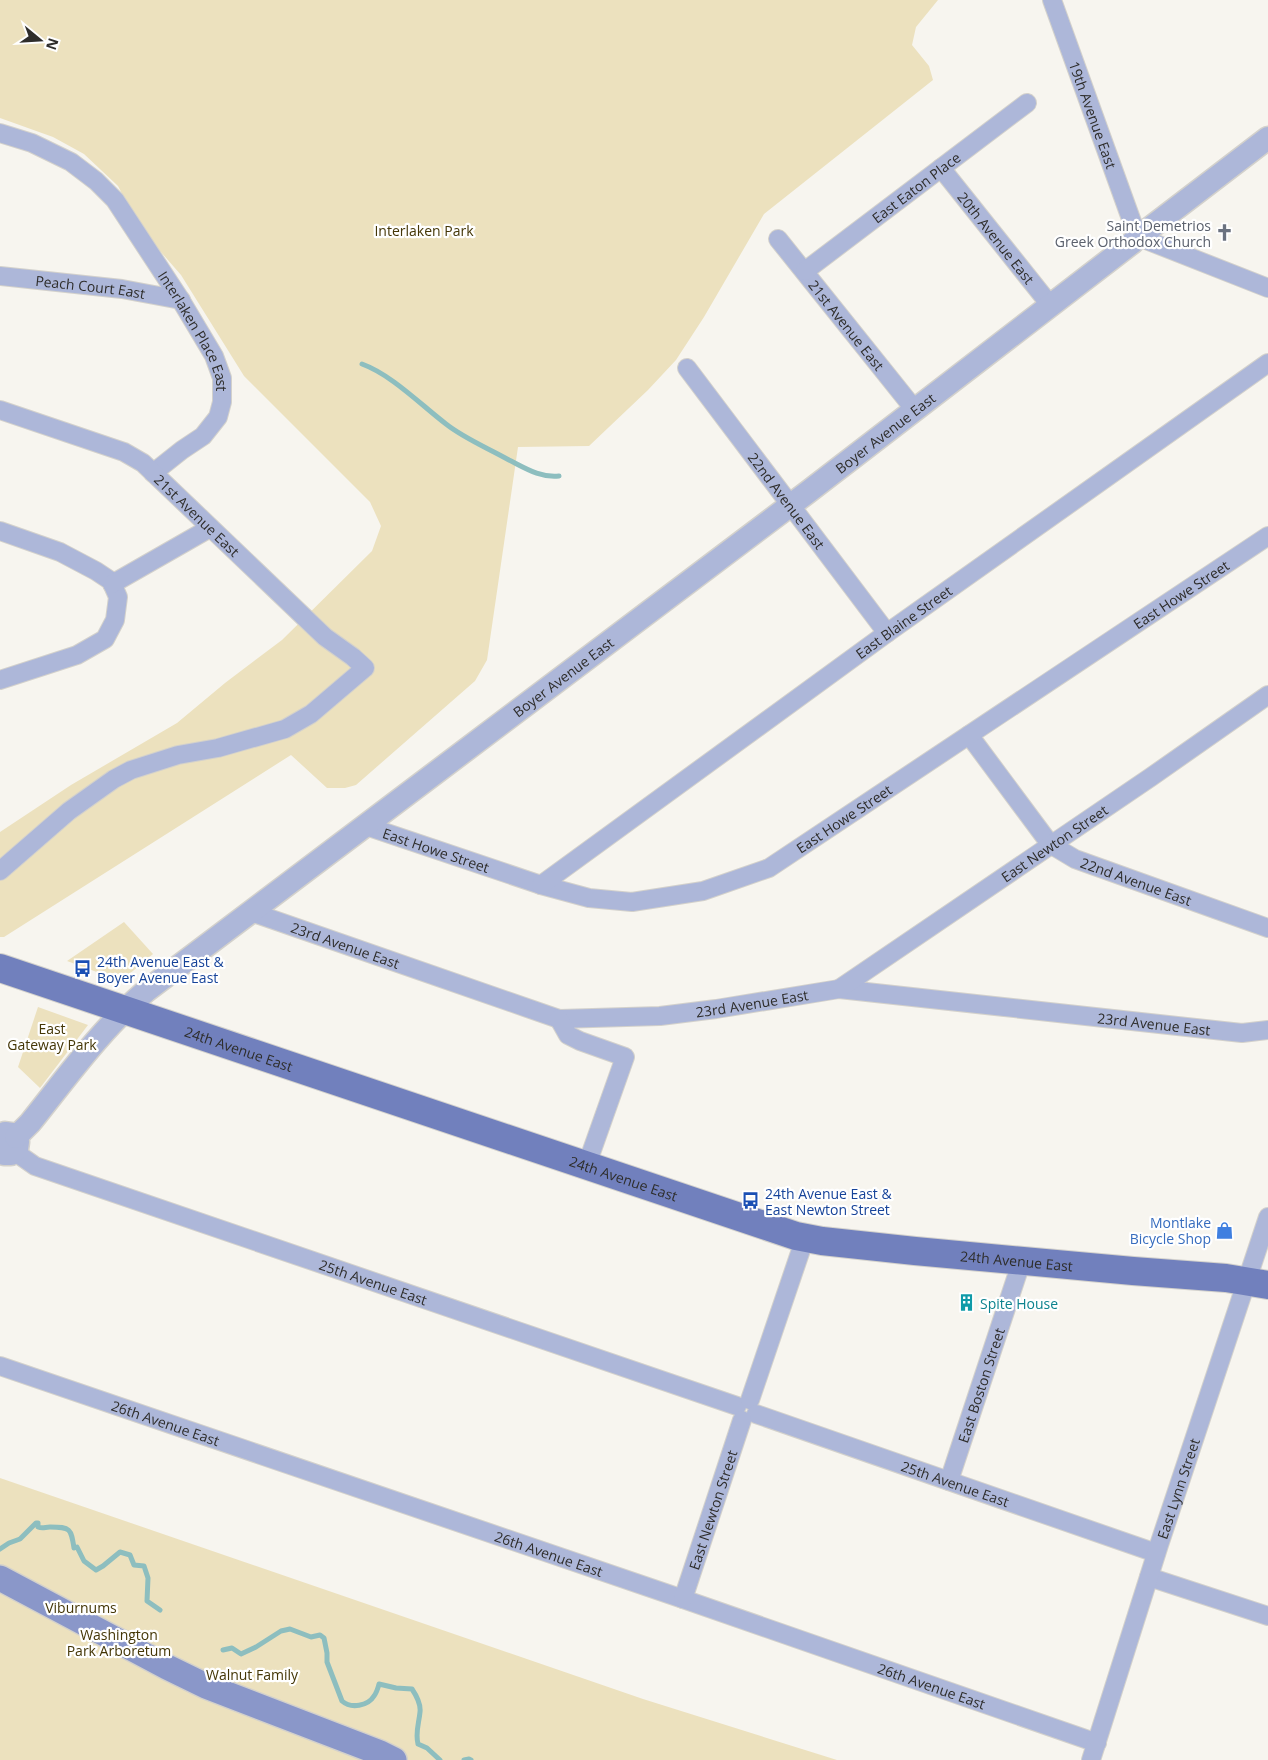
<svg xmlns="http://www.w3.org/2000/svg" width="1268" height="1760" font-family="'Open Sans',sans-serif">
  <rect width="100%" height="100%" fill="#f7f5ef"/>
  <path fill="#ece1be" d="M 0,0 L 938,0 L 916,27 L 912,45 L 929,66 L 933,80 L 764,214 L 704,317 L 676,360 L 648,390 L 589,446 L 518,447 L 487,660 L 475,681 L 356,785 L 345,788 L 327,788 L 291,755 L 4,937 L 0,937 L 0,832 L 71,785 L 177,723 L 225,683 L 282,640 L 372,551 L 381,526 L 370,502 L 244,376 L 181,275 L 140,228 L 118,186 L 84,154 L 53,137 L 0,118 Z
    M 124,922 L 153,954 L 121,981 L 67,961 Z
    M 38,1007 L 88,1025 L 40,1088 L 18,1067 Z
    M 0,1478 L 643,1699 L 837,1760 L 0,1760 Z"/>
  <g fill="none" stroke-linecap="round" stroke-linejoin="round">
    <path stroke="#8dbebf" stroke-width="5" d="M 362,364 C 392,375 421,405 446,424 C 465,439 488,448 509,460 C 525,468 540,478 559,476
      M 0,1549 L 9,1543 L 20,1539 L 36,1523 L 38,1523 L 38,1527 C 43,1529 45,1527 50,1527 C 71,1527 71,1529 74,1548 L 77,1547 L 84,1561 L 96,1570 L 103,1566 L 120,1552 L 130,1555 L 134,1565 L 144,1566 L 148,1578 L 147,1601 L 160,1610
      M 223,1650 L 232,1648 L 241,1654 L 256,1647 L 281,1631 L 290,1629 L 311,1637 L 320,1635 L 324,1638 L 327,1653 L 327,1662 L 342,1701 C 351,1709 368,1706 374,1696 C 377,1692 378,1688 379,1684 L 396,1688 L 412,1689 C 416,1695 421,1704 420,1712 C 419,1723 415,1733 418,1744 L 427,1748 L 440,1760
      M 464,1760 L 469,1759 L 471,1760"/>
    <defs>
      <g id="minor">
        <path id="s1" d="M 1052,0 L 1135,230"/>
        <path id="s2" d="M 0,133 L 32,143 L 71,162 L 96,181 L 115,200 L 180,299 L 214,356 L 222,378 L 222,402 L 218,417 L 203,436 L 182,450 L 153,473"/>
        <path id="s3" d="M 941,168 L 1051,306"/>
        <path id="s4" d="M 778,239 L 915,410"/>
        <path d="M 1146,240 L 1268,288"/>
        <path id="s5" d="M 805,271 L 1027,103"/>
        <path id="s6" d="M 0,276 L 122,289 L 181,300"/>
        <path id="s7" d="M 687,368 L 887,633"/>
        <path id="s8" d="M 0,410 L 124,452 L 143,463 L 325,637 L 353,657 L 365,668 L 311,714 L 285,729 L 218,748 L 178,755 L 131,770 L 114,779 L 69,811 L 0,871"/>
        <path d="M 0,531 L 60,552 L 96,571 L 111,581 L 118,597 L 115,620 L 105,639 L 77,655 L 0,680"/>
        <path d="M 112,584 L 210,528"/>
        <path id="s9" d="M 969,735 L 1050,844 L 1075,859 L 1268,928"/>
        <path id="s10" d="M 366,826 L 541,885 L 589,898 L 632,902 L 703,891 L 769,868 L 1268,536"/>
        <path id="s11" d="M 541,885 L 887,633 L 1268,363"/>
        <path id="s12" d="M 251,912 L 559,1019 L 660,1016 L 716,1009 L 839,989 L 1242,1033 L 1268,1030"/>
        <path id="s13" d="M 839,989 L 1151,777 L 1268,695"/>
        <path d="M 559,1019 L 568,1035 L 580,1041 L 625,1057 L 586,1167"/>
        <path id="s14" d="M 15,1152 L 35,1166 L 737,1406"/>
        <path id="s15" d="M 0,1366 L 683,1599 L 1097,1743"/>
        <path d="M 750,1400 L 805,1238"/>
        <path id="s16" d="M 756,1414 L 1156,1553"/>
        <path id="s17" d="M 949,1481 L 1022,1260"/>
        <path d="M 1149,1577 L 1268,1616"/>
        <path id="s18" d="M 683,1599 L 742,1420"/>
        <path id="s19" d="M 1091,1760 L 1159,1545 L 1268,1217"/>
      </g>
      <g id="tertiary">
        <path d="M 1145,232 L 1268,138"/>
        <path d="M 0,1136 L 5,1133 L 12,1134 L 18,1142 L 17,1149 L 11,1154 L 4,1154 L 0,1152"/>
        <path id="s20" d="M 16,1137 L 30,1123 C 67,1077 101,1029 146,991 L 808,492 L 1133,242"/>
      </g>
      <path id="secondary" d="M 0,1578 L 167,1667 L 206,1686 L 380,1753 L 394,1760"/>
      <g id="primary">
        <path id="s21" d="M 0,968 L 796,1236 L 822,1241 L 915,1251 L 1133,1271 L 1226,1278 L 1268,1285"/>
      </g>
    </defs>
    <use href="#minor" stroke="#d3d1cc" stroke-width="20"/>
    <use href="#tertiary" stroke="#d3d1cc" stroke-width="25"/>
    <use href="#secondary" stroke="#d3d1cc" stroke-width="28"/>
    <use href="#primary" stroke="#d3d1cc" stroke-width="30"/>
    <use href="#minor" stroke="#adb7d9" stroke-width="18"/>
    <use href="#tertiary" stroke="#adb7d9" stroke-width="22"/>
    <use href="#secondary" stroke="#8a97c9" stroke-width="25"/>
    <use href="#primary" stroke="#7180bd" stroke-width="28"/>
  </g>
  <defs>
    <symbol id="church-bare" viewBox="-9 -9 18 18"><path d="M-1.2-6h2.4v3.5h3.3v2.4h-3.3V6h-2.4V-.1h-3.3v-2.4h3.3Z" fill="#6b7280" stroke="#fff" stroke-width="2.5" paint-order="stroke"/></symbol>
    <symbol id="bus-bare" viewBox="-9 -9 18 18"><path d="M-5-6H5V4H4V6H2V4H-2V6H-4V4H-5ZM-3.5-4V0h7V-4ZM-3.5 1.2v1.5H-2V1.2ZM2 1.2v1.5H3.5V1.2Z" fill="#1a4fb4" stroke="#fff" stroke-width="2.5" paint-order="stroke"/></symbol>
    <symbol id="shop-bare" viewBox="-9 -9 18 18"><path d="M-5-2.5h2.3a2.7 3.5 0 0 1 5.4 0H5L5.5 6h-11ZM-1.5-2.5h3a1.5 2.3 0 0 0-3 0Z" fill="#3f7fe0" stroke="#fff" stroke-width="2.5" paint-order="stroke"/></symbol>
    <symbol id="building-bare" viewBox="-9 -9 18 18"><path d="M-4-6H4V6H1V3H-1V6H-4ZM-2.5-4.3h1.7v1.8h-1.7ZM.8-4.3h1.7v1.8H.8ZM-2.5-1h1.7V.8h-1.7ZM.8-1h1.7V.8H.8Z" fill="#0f9aa8" stroke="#fff" stroke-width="2.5" paint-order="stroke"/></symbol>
  </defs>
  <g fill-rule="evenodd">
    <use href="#church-bare" x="1212" y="220" width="25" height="25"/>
    <use href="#bus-bare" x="70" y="956" width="25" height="25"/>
    <use href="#bus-bare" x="738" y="1188" width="25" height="25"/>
    <use href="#shop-bare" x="1212" y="1218" width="25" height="25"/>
    <use href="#building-bare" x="954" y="1290" width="25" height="25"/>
  </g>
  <g text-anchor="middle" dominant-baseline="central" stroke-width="4.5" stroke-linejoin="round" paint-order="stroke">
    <g font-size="14" fill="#2e2d2b" stroke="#fff">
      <text stroke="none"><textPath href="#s1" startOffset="122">19th Avenue East</textPath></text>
      <text stroke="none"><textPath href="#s5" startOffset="139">East Eaton Place</textPath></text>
      <text stroke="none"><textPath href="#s3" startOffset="89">20th Avenue East</textPath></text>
      <text stroke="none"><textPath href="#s6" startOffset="91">Peach Court East</textPath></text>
      <text stroke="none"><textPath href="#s4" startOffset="110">21st Avenue East</textPath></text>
      <text stroke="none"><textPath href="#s2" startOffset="289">Interlaken Place East</textPath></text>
      <text stroke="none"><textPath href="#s20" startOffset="1122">Boyer Avenue East</textPath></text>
      <text stroke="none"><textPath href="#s7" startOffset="166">22nd Avenue East</textPath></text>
      <text stroke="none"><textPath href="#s8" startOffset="228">21st Avenue East</textPath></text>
      <text stroke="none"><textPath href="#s10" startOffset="914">East Howe Street</textPath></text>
      <text stroke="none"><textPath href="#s11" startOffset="448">East Blaine Street</textPath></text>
      <text stroke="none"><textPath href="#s20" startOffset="718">Boyer Avenue East</textPath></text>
      <text stroke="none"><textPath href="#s10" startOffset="509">East Howe Street</textPath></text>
      <text stroke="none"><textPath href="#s13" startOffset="260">East Newton Street</textPath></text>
      <text stroke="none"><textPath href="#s10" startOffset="74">East Howe Street</textPath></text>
      <text stroke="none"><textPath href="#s9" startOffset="230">22nd Avenue East</textPath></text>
      <text stroke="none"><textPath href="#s12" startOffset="100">23rd Avenue East</textPath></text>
      <text stroke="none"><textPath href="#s12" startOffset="520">23rd Avenue East</textPath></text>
      <text stroke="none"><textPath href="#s12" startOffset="925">23rd Avenue East</textPath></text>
      <text stroke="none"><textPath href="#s21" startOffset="252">24th Avenue East</textPath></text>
      <text stroke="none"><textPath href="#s21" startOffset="658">24th Avenue East</textPath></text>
      <text stroke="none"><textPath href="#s21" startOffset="1062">24th Avenue East</textPath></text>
      <text stroke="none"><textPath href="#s14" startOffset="382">25th Avenue East</textPath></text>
      <text stroke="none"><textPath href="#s17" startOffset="101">East Boston Street</textPath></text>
      <text stroke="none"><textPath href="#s15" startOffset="175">26th Avenue East</textPath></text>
      <text stroke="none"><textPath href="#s16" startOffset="211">25th Avenue East</textPath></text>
      <text stroke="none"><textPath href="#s19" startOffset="285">East Lynn Street</textPath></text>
      <text stroke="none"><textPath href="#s18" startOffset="94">East Newton Street</textPath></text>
      <text stroke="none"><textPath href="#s15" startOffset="580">26th Avenue East</textPath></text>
      <text stroke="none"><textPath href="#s15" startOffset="985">26th Avenue East</textPath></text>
    </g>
    <g font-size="14" fill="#5b616d" stroke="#fff" text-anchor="end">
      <text x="1211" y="225">Saint Demetrios<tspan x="1211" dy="16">Greek Orthodox Church</tspan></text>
    </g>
    <g font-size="14" fill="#443606" stroke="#fff">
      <text x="424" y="230">Interlaken Park</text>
      <text x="52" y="1028">East<tspan x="52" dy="16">Gateway Park</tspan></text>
      <text x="81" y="1607">Viburnums</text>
      <text x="119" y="1634">Washington<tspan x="119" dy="16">Park Arboretum</tspan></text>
      <text x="252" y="1674">Walnut Family</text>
    </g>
    <g font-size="14" fill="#164399" stroke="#fff" text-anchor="start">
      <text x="97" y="961">24th Avenue East &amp;<tspan x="97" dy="16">Boyer Avenue East</tspan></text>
      <text x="765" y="1193">24th Avenue East &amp;<tspan x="765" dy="16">East Newton Street</tspan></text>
    </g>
    <g font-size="14" fill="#366cbe" stroke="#fff" text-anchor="end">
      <text x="1211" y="1222">Montlake<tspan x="1211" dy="16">Bicycle Shop</tspan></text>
    </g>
    <g font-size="14" fill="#0d838f" stroke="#fff" text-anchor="start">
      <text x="980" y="1303">Spite House</text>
    </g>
  </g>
  <g transform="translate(40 40) rotate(108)" stroke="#ffffff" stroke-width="4" paint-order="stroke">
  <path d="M0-4L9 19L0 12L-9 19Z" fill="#2e2d2b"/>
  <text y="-8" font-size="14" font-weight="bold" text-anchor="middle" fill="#2e2d2b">N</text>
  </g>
</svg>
